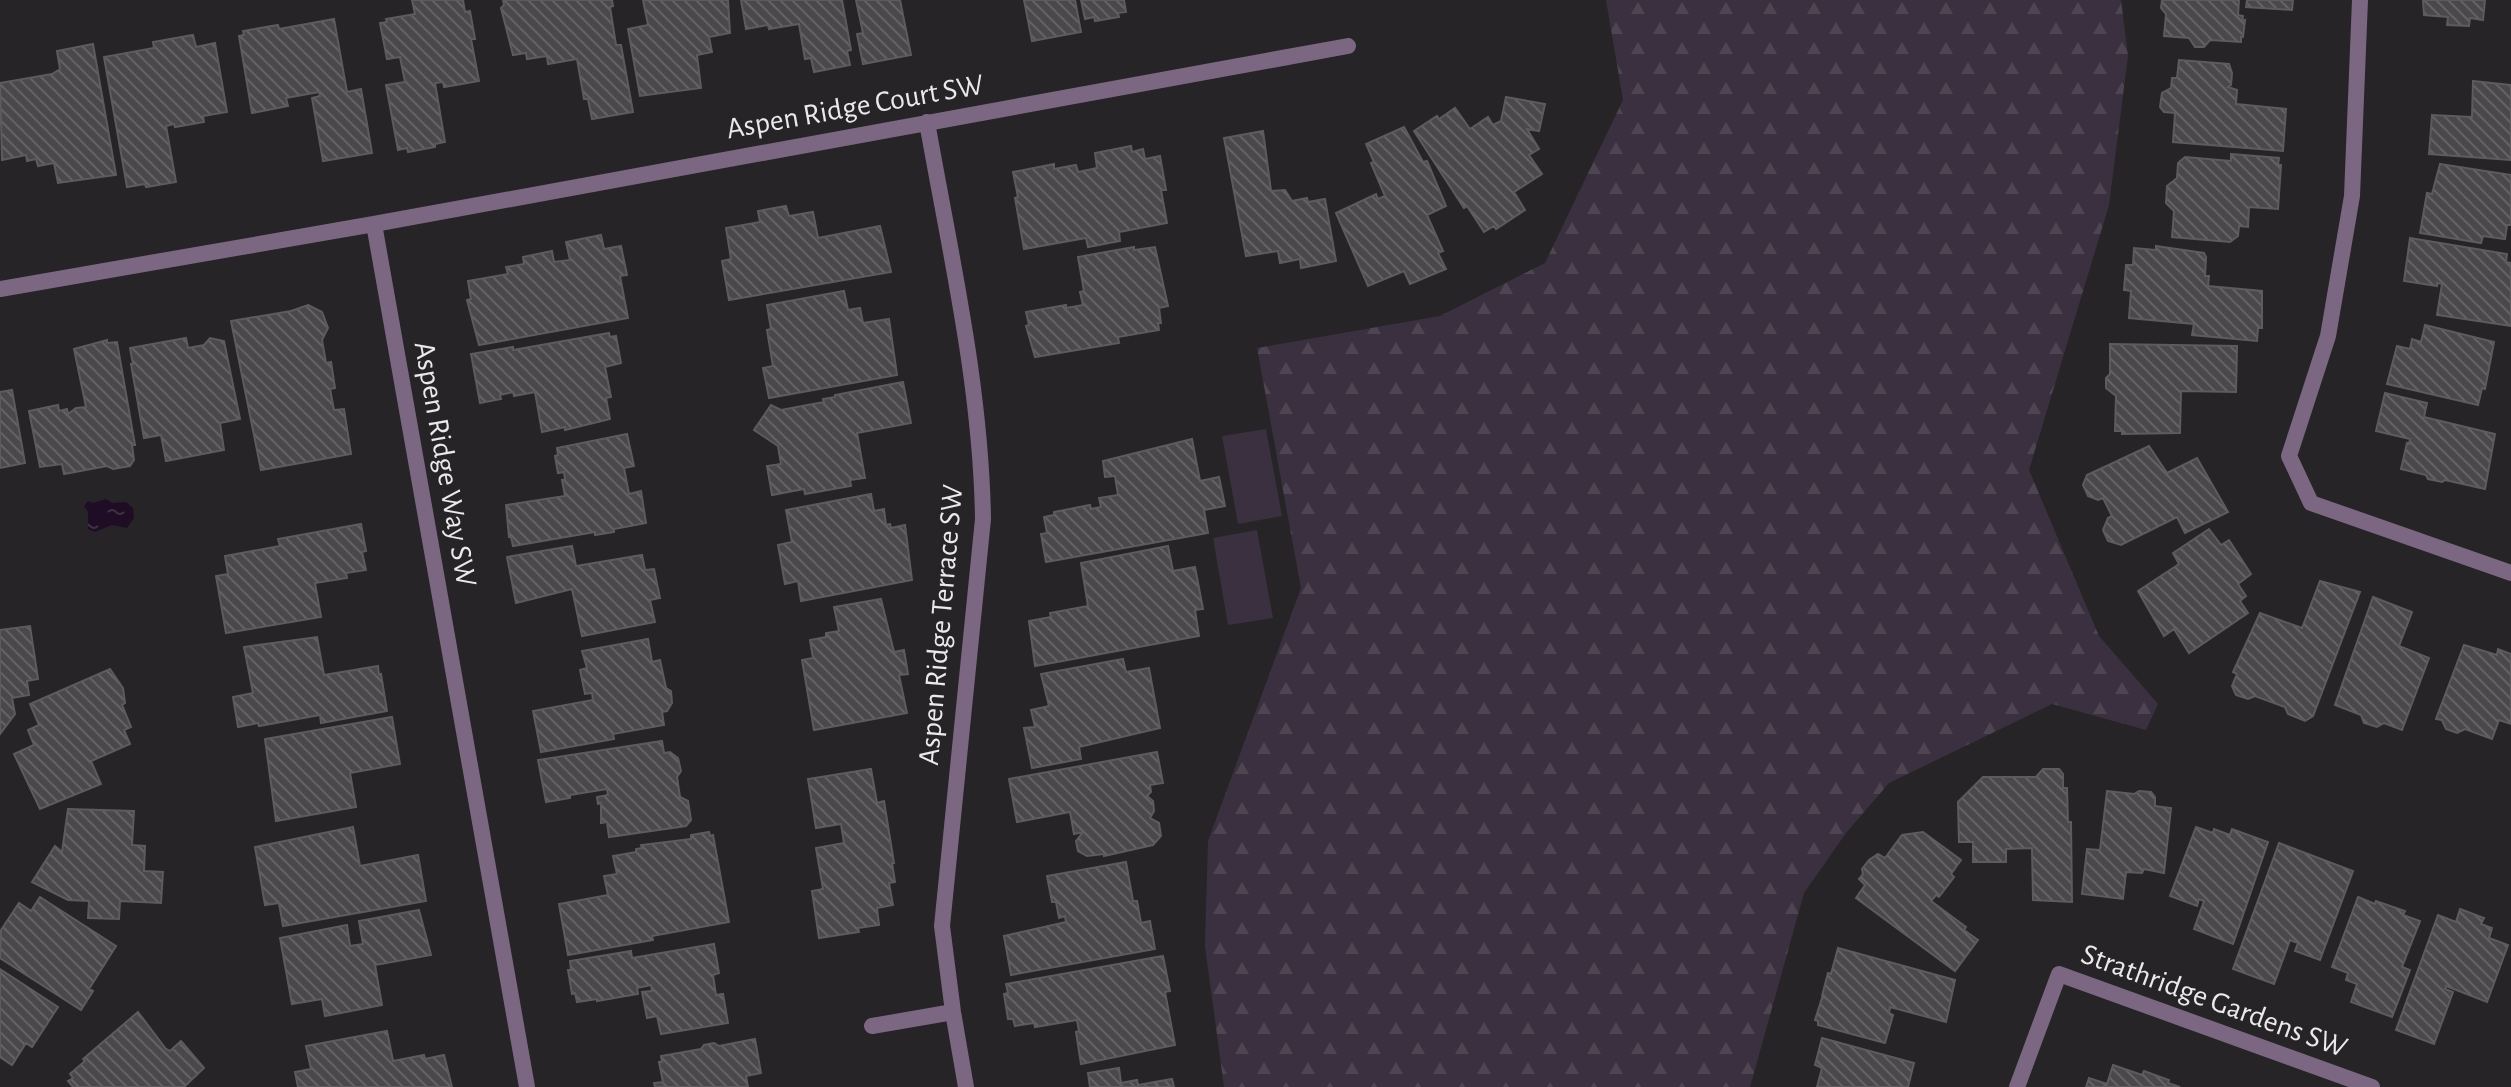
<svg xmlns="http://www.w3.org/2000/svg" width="2511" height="1087" font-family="'Alegreya Sans',sans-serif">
  <defs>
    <pattern id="forest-firs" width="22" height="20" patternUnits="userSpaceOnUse" patternTransform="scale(2)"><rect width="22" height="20" fill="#3b303f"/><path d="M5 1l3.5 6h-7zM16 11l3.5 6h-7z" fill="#4e4452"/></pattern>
    <pattern id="water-ripples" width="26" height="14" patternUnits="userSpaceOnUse" patternTransform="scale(2)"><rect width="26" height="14" fill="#1e0d24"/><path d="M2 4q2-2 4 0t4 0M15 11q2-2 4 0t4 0" fill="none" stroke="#3f3044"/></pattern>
    <pattern id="building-back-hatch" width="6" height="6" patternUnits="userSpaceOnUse" patternTransform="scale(2)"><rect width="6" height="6" fill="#4a484b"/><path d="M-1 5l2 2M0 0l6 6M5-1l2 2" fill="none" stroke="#646265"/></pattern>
  </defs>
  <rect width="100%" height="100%" fill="#262427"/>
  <path fill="url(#forest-firs)" d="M 1606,0 L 2121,0 L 2128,56 L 2109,205 L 2029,470 L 2099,636 L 2158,704 L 2146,730 L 2052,704 L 1889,783 L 1846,833 L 1804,893 L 1750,1087 L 1224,1087 L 1205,946 L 1208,841 L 1301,588 L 1257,348 L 1440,316 L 1545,263 L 1623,100 Z"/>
  <path fill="#3b303f" d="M 1266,429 L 1282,516 L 1238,524 L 1222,436 Z
    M 1257,530 L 1273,618 L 1228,625 L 1213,538 Z"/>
  <path fill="url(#water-ripples)" d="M 106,499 L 112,503 L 126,502 L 133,508 L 134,518 L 127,528 L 112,525 L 95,532 L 88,529 L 88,512 L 84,506 L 88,501 L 93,503 Z"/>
  <path fill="url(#building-back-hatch)" stroke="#5e5b5f" stroke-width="2" d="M 412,0 L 463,0 L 465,12 L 470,11 L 475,39 L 471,39 L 479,81 L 444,87 L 443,82 L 435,83 L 445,142 L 435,144 L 435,147 L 408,152 L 407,148 L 398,150 L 386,85 L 405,82 L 400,57 L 387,59 L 380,23 L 387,22 L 386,19 L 415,14 Z
    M 503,0 L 612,0 L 613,6 L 610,7 L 616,45 L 621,45 L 633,112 L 592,119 L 588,99 L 584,99 L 577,59 L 548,64 L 547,56 L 527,59 L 526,53 L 513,55 L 501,8 L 504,5 Z
    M 643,0 L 728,0 L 730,33 L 709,37 L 712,52 L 697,55 L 701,88 L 640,96 L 628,29 L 648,25 Z
    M 741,0 L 842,0 L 851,50 L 847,51 L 850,65 L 814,72 L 811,58 L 805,59 L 799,24 L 769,29 L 768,25 L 746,29 Z
    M 856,0 L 900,0 L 911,55 L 863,64 L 857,34 L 863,33 Z
    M 1024,0 L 1075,0 L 1081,32 L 1032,41 Z
    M 1081,0 L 1124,0 L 1126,12 L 1118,13 L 1119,17 L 1095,21 L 1094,17 L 1085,19 Z
    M 2162,0 L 2239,0 L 2238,15 L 2243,16 L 2242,21 L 2245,20 L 2243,37 L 2241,37 L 2241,42 L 2210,40 L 2204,47 L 2195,47 L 2189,38 L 2164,36 L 2166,14 L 2161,8 Z
    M 2247,0 L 2293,0 L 2292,10 L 2246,7 Z
    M 2423,0 L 2485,0 L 2483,20 L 2470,18 L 2469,26 L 2447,25 L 2448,17 L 2424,15 Z
    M 334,19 L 347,92 L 361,89 L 372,153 L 323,161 L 312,98 L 320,96 L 319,92 L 286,98 L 288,106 L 252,113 L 239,36 L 244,35 L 243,31 L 278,25 L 279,29 Z
    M 193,35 L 196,47 L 215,43 L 227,112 L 203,116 L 204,122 L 175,127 L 174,124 L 166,126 L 176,182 L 146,187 L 145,184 L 127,187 L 104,57 L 154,48 L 153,42 Z
    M 93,44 L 116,175 L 58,183 L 54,163 L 38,166 L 36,159 L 27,161 L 26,155 L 2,160 L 0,83 L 52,74 L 60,69 L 57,51 Z
    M 2179,60 L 2229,64 L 2232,73 L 2231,85 L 2228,87 L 2237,90 L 2236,104 L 2286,109 L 2283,151 L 2173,142 L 2175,113 L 2164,112 L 2160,107 L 2162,93 L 2171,88 L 2172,78 L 2177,78 Z
    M 2473,81 L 2511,85 L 2511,160 L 2429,154 L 2432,115 L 2472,117 Z
    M 1506,97 L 1545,104 L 1539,131 L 1527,129 L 1539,149 L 1529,155 L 1542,174 L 1514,192 L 1525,210 L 1496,229 L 1494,226 L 1484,232 L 1467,206 L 1464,208 L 1414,131 L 1437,116 L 1439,119 L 1455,108 L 1470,129 L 1488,117 L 1493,125 L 1501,121 Z
    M 1404,127 L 1423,162 L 1427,161 L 1446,206 L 1427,215 L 1443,251 L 1438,253 L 1446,269 L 1410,284 L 1404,271 L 1368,286 L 1336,213 L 1376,194 L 1378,199 L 1385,196 L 1371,163 L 1374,162 L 1366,144 Z
    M 1263,131 L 1271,191 L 1285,190 L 1292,201 L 1307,198 L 1308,202 L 1325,199 L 1336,261 L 1301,268 L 1300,259 L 1280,263 L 1278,251 L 1246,256 L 1224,138 Z
    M 1131,146 L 1132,152 L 1143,149 L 1145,159 L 1160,156 L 1166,190 L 1161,190 L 1167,223 L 1119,232 L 1120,241 L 1088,247 L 1086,238 L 1024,249 L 1015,198 L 1018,197 L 1013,172 L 1054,164 L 1054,169 L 1076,165 L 1078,172 L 1097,168 L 1095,153 Z
    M 2231,154 L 2279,158 L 2278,165 L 2281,165 L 2278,209 L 2249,207 L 2248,227 L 2239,226 L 2238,236 L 2230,242 L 2172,237 L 2174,211 L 2166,203 L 2167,186 L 2177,178 L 2178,163 L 2185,157 L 2231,161 Z
    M 2440,164 L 2511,175 L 2511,225 L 2507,225 L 2505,239 L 2483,236 L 2481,243 L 2420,233 L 2427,193 L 2432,194 Z
    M 786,206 L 789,216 L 813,212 L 818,238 L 880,226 L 891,272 L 729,300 L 722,261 L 731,259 L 726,228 L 760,222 L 758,211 Z
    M 601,235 L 604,249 L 621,246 L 627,275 L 620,276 L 628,318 L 479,345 L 467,300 L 471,299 L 468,281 L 508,274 L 506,267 L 524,264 L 523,257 L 552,251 L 554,262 L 570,260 L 566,242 Z
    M 2410,238 L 2507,254 L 2506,262 L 2511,263 L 2511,326 L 2437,315 L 2442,284 L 2437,283 L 2437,286 L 2404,281 Z
    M 2156,246 L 2204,253 L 2206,257 L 2205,276 L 2209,276 L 2208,286 L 2262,291 L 2262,328 L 2258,328 L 2257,341 L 2192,335 L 2194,324 L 2129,318 L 2131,291 L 2124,290 L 2126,265 L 2133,265 L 2134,248 L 2156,250 Z
    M 1134,247 L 1134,250 L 1155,247 L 1168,306 L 1159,308 L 1161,323 L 1158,323 L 1159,330 L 1118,337 L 1119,343 L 1035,357 L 1026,326 L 1029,325 L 1026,312 L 1066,305 L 1066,308 L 1083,305 L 1080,292 L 1084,291 L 1078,257 Z
    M 844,291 L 848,310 L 860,308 L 863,323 L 889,319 L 897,375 L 769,398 L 763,368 L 773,366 L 767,330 L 771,329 L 767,305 Z
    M 308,305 L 322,312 L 328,328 L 322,340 L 326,363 L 331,362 L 335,388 L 330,389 L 334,410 L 344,409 L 351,454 L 261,470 L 231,321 L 291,311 Z
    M 2425,325 L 2494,342 L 2485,389 L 2482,388 L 2478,405 L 2387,384 L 2397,346 L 2410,349 L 2412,339 L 2421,342 Z
    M 609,333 L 610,337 L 616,336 L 621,363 L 605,367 L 611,397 L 606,398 L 610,419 L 565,430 L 565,427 L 542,432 L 535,392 L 514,396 L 513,392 L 500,395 L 501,399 L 480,403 L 471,354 L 513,347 L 513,350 Z
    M 186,338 L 188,348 L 204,345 L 210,338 L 224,341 L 240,419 L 220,423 L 224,450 L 166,461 L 161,435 L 144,438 L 131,364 L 133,364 L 130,348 Z
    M 107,340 L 107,343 L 117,342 L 135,445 L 132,445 L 134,460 L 130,466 L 113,469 L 107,466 L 64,474 L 62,464 L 40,467 L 29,411 L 58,405 L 59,411 L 67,409 L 68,414 L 76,408 L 86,407 L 74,349 Z
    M 2110,344 L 2237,346 L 2236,392 L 2181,391 L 2180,433 L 2122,434 L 2122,431 L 2115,431 L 2116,396 L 2106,388 L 2106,378 L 2110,374 Z
    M 903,382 L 911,423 L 857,433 L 865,478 L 850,480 L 851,486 L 805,494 L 804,489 L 772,495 L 767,466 L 781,464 L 778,446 L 754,430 L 771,405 L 781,410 L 824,402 L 823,399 L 835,397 L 835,395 Z
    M 12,390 L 25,463 L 0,468 L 0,392 Z
    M 2385,393 L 2427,403 L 2424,417 L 2495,434 L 2485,489 L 2445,480 L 2442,482 L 2428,479 L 2426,475 L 2401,469 L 2407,443 L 2409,444 L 2410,439 L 2376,431 Z
    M 627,434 L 634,466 L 624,468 L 629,494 L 641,491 L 646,523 L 614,529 L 614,532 L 595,535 L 595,532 L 513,546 L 511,537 L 509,537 L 506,505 L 565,496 L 562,480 L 565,480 L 564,472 L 558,473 L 555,456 L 558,455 L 557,448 Z
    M 1192,439 L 1200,481 L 1219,477 L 1225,506 L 1204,510 L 1208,533 L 1046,562 L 1041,534 L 1047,533 L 1044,517 L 1054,515 L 1054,512 L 1090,505 L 1091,509 L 1101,507 L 1099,498 L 1118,495 L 1115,476 L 1105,477 L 1103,461 Z
    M 2149,446 L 2167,473 L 2197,458 L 2228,512 L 2185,533 L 2177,517 L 2121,545 L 2108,541 L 2103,530 L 2108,518 L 2112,516 L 2103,498 L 2098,500 L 2088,496 L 2083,485 L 2087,475 Z
    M 871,494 L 874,511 L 884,509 L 886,525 L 890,524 L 891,528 L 905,525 L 912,580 L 801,601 L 798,581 L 785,584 L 778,545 L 792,542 L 786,510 Z
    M 361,524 L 366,551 L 362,552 L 366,570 L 346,573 L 347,578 L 315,583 L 321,617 L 226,633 L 216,576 L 228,574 L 225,556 L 280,546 L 278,539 Z
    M 2209,529 L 2221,545 L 2229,540 L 2251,574 L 2238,584 L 2246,596 L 2240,601 L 2248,613 L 2189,653 L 2174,629 L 2164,636 L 2138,591 L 2179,564 L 2173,553 Z
    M 572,546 L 576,566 L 642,555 L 645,570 L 654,569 L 660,598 L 650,600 L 655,622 L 582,636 L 572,589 L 516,603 L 507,557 Z
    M 1168,546 L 1173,571 L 1195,567 L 1203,609 L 1195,610 L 1199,636 L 1035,666 L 1029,621 L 1051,617 L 1050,613 L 1088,606 L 1081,563 Z
    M 2320,581 L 2360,592 L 2313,716 L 2305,721 L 2288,714 L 2285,707 L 2255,696 L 2248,699 L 2236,695 L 2232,686 L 2237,674 L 2233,672 L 2260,613 L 2302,628 Z
    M 2373,597 L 2412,612 L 2399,646 L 2429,658 L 2402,730 L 2384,723 L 2377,727 L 2364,723 L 2361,715 L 2335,705 Z
    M 881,599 L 894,652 L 904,650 L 908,674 L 899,675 L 907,713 L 814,730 L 802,660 L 813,658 L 810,640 L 826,637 L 826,633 L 839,631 L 834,607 Z
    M 30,626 L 38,679 L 27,681 L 29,695 L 12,698 L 15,714 L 0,734 L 0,630 Z
    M 317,637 L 324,675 L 378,666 L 379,675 L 381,674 L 387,711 L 321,723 L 320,715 L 259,726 L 258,723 L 238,727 L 233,697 L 253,693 L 244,647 Z
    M 648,639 L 652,662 L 660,660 L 666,688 L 671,691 L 672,703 L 667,711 L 662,712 L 664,725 L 613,734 L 614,739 L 541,752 L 533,711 L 593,700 L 592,693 L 585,694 L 580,670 L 587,668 L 582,651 Z
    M 2464,645 L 2497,655 L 2498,649 L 2511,654 L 2511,724 L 2499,720 L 2492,739 L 2465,729 L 2457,733 L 2446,729 L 2442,720 L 2436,719 Z
    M 1123,659 L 1126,672 L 1149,668 L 1160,728 L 1079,747 L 1081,759 L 1032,768 L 1024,728 L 1035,727 L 1031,710 L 1049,706 L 1041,674 Z
    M 110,669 L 123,688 L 125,703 L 122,705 L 131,727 L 124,730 L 130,744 L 91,761 L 101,784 L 40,809 L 14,754 L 34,745 L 28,730 L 39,725 L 30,704 Z
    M 392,717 L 400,764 L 350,773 L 356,807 L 276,821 L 265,739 Z
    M 662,741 L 664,753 L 670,752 L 678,758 L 681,771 L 677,777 L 680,797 L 688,801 L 691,820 L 686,826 L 609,837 L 607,822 L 601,823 L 601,803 L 598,804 L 597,797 L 608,795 L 607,789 L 570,795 L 570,798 L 546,802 L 538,760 Z
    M 1157,752 L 1163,783 L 1150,785 L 1151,792 L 1147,796 L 1153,801 L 1154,811 L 1150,818 L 1159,823 L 1161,836 L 1153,845 L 1104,856 L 1104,854 L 1087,856 L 1078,851 L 1076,841 L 1083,832 L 1074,834 L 1070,812 L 1017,822 L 1009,779 Z
    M 871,769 L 877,803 L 884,801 L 894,863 L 892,863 L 895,882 L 889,883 L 893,905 L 877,908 L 879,925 L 858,928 L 859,932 L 819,938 L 812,891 L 823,889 L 816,848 L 844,843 L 841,824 L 816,828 L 808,779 Z
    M 2043,769 L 2059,769 L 2063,774 L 2063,788 L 2067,788 L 2068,822 L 2071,822 L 2072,902 L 2033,900 L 2032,848 L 2006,849 L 2006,862 L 1973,862 L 1973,842 L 1959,842 L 1958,802 L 1983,777 L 2036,777 Z
    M 2107,791 L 2134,794 L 2139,791 L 2151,792 L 2155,797 L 2155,806 L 2171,808 L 2164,873 L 2144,869 L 2142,873 L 2126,872 L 2123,899 L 2082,894 L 2087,849 L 2100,850 Z
    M 68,809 L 134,811 L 132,845 L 145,846 L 144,871 L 163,872 L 161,903 L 120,901 L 119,919 L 88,918 L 89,901 L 68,900 L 32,882 L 55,846 L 62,852 Z
    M 353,827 L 360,866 L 418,855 L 426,901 L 283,926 L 279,903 L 265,905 L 255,847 Z
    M 2196,827 L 2213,833 L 2214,829 L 2230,835 L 2232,829 L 2268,842 L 2233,944 L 2194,929 L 2204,901 L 2199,899 L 2197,906 L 2170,896 Z
    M 709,832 L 710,836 L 713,835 L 729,922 L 652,936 L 653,940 L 568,955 L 559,904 L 608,895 L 604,876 L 617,874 L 613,856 L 636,852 L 636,849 L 642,848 L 641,845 L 691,839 L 691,835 Z
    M 1923,832 L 1961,860 L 1951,874 L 1954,877 L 1939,897 L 1936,895 L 1931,901 L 1966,927 L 1964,930 L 1978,940 L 1955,971 L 1856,898 L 1865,885 L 1859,879 L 1863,874 L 1862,869 L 1869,860 L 1878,854 L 1885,858 L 1902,835 Z
    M 2279,843 L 2353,871 L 2320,960 L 2295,951 L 2298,943 L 2290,940 L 2274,984 L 2233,969 Z
    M 1126,862 L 1133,901 L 1137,901 L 1141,923 L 1150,921 L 1155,949 L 1011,975 L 1004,936 L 1066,922 L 1065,916 L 1059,918 L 1056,902 L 1052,902 L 1047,876 Z
    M 40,897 L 116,946 L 89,989 L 93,991 L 81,1010 L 0,958 L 1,930 L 19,903 L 31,911 Z
    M 2358,897 L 2375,904 L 2376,901 L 2405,911 L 2403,915 L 2420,921 L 2402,967 L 2410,970 L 2392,1017 L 2351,1002 L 2357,984 L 2346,980 L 2348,973 L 2332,967 Z
    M 2460,909 L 2484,918 L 2481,924 L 2492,928 L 2489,938 L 2508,945 L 2487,1002 L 2446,986 L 2445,989 L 2453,992 L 2434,1044 L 2396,1030 L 2438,915 L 2456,922 Z
    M 419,910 L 431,955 L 375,965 L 382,1005 L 325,1016 L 322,999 L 292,1004 L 280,938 L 347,925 L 350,946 L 363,944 L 359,921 Z
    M 714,944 L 719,973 L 713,975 L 716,995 L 723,994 L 728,1023 L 661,1034 L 657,1016 L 647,1018 L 642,992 L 652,991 L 651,985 L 637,988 L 638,994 L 597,1001 L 597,999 L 577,1002 L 575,993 L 572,994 L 568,970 L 571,970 L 570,961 L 631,951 L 632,958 Z
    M 1838,948 L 1955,980 L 1946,1022 L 1890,1007 L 1889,1013 L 1893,1015 L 1885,1043 L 1818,1025 L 1818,1021 L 1815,1020 L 1822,998 L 1824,998 L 1822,996 L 1828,973 L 1831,974 Z
    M 1163,956 L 1170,991 L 1165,992 L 1175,1045 L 1081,1064 L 1076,1032 L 1079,1031 L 1077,1020 L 1035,1027 L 1034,1023 L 1015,1026 L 1013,1019 L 1008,1019 L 1004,994 L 1008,993 L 1006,984 Z
    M 0,969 L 58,1007 L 32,1047 L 26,1043 L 12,1065 L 0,1057 Z
    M 138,1012 L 166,1049 L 170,1051 L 181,1041 L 204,1068 L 184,1087 L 73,1087 L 68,1081 L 73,1078 L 70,1074 L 85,1061 L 83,1059 Z
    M 387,1031 L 393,1061 L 424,1055 L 425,1059 L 444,1055 L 452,1087 L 298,1087 L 295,1072 L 311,1069 L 306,1046 Z
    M 1822,1038 L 1914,1063 L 1908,1087 L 1817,1087 L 1822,1068 L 1815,1065 Z
    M 755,1039 L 761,1073 L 746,1076 L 748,1087 L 655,1087 L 654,1083 L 663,1082 L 659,1062 L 662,1062 L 661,1056 L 701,1049 L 704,1045 L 714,1043 L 719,1046 Z
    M 2113,1065 L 2142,1075 L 2144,1071 L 2169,1080 L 2168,1083 L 2180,1087 L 2086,1087 L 2089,1078 L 2107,1084 Z
    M 1119,1068 L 1121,1083 L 1137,1080 L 1138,1085 L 1172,1079 L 1174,1087 L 1090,1087 L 1088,1073 Z"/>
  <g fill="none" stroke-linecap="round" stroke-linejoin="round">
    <path stroke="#7c6783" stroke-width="16" d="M 2360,0 L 2352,196 L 2328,336 L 2289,456 L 2311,503 L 2511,573
      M 927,122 C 950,253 981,385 983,519 L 942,926 L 953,1012 L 966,1087
      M 374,224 L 527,1087
      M 0,289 L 374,224 L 1348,46
      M 872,1026 L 953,1012
      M 2017,1087 L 2059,974 L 2372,1087"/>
  </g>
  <g text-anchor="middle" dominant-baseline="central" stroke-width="7" stroke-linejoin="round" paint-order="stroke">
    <g font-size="30" fill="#ebe9ec" stroke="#262427">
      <text transform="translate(855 107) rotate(-10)">Aspen Ridge Court SW</text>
      <text transform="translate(445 464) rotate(80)">Aspen Ridge Way SW</text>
      <text transform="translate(941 625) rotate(-85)">Aspen Ridge Terrace SW</text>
      <text transform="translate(2214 1001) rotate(20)">Strathridge Gardens SW</text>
    </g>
  </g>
</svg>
